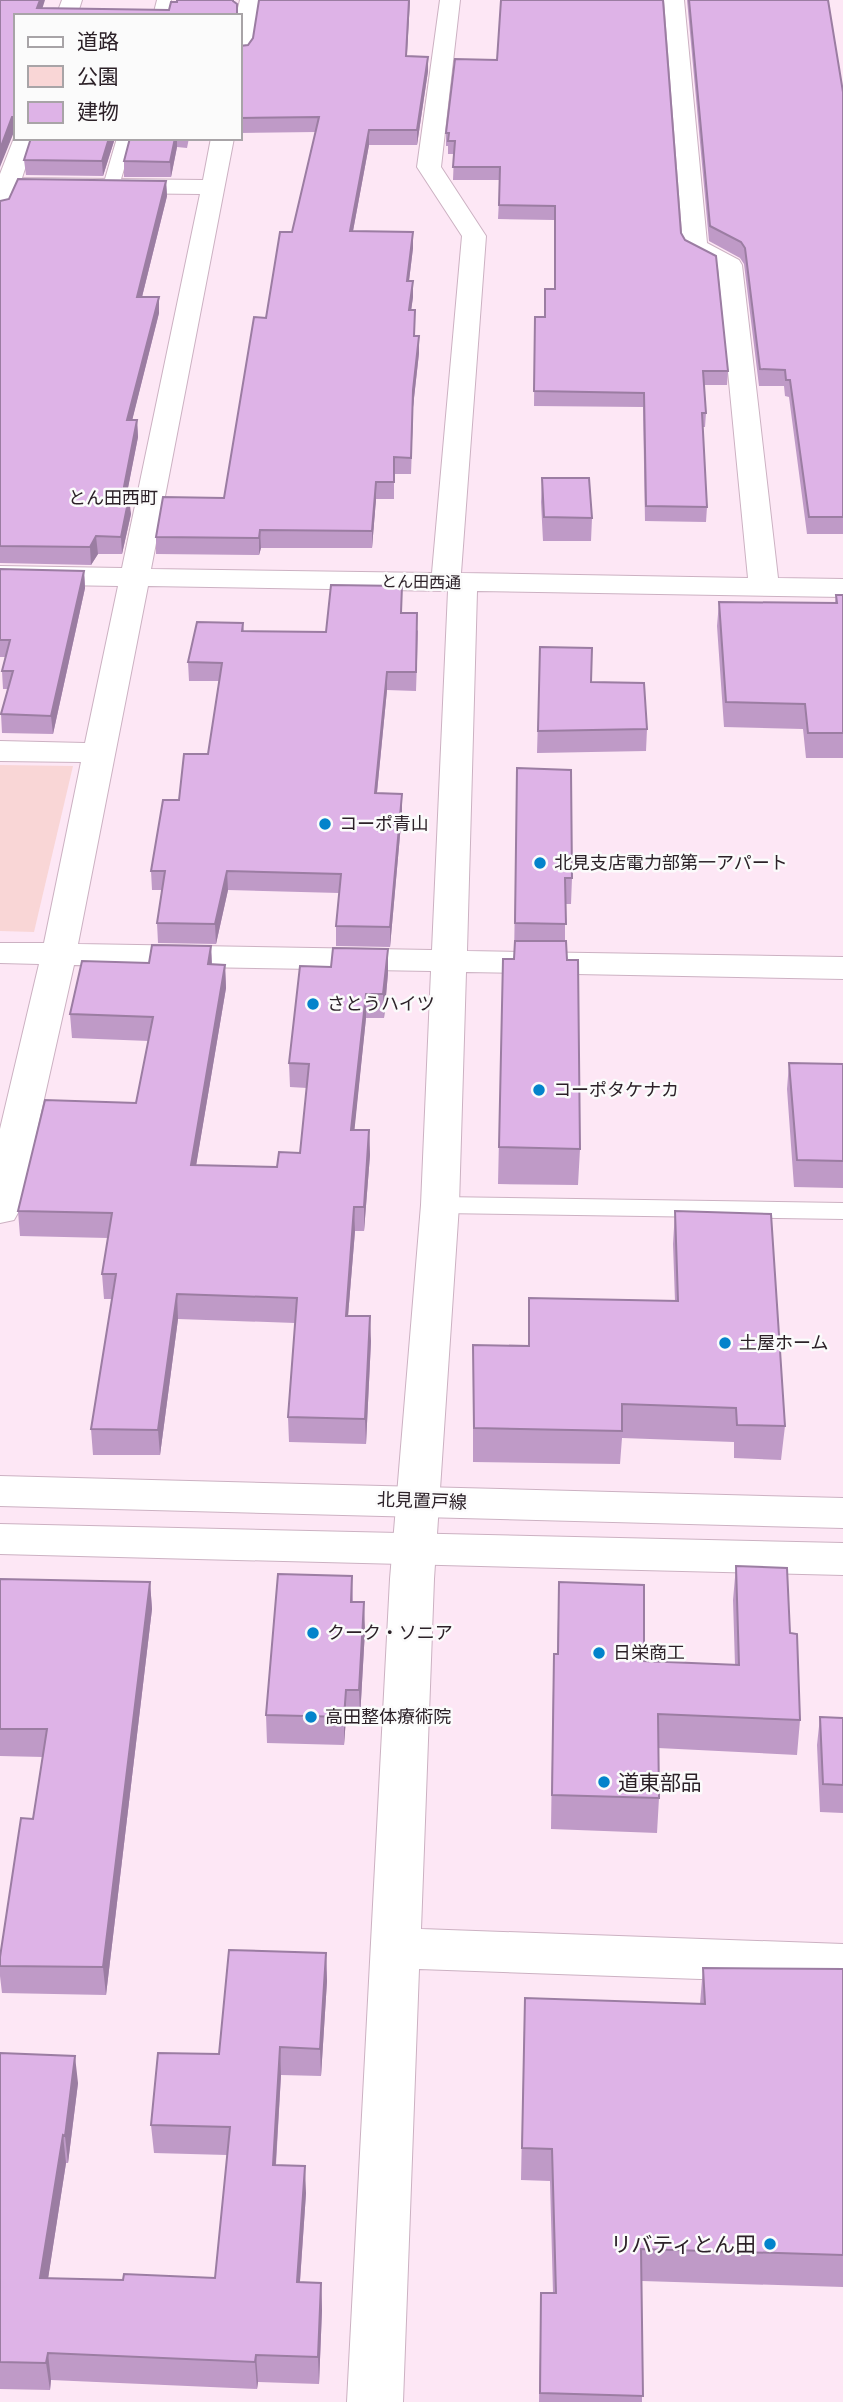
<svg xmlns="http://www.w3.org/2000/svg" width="843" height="2402" font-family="Helvetica,'Noto Sans JP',sans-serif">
  <rect width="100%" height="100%" fill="#fde7f5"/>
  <path fill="#f9d6d6" d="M 0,765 L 73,766 L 34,932 L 0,931 Z"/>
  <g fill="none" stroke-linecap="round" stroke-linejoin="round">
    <defs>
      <path id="service" d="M 157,0 L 171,0 L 167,16 L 153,16 Z
        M 117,138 L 133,138 L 119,186 L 111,191 L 103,186 Z
        M 440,1197 L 843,1203 L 843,1219 L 440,1213 L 431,1211 L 427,1205 L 431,1199 Z"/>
      <path id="minor" d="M 62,0 L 82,0 L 77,16 L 56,16 Z
        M 240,0 L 260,0 L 251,52 L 248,57 L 240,59 L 240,16 L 236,16 Z
        M 440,0 L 460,0 L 441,167 L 486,236 L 461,573 L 748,578 L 718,268 L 686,251 L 683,246 L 664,0 L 684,0 L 707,243 L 739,260 L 742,265 L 778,578 L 843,579 L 843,597 L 477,591 L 467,951 L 843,957 L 843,979 L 466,972 L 459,1205 L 434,1579 L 421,1929 L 843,1944 L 843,1984 L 419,1969 L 403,2402 L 347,2402 L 390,1579 L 421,1205 L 431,971 L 74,965 L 19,1211 L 14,1220 L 0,1223 L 0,1129 L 39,964 L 0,963 L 0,943 L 44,943 L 81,762 L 0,761 L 0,741 L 85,743 L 118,586 L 0,584 L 0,566 L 122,568 L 200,194 L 17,192 L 8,213 L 0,215 L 0,174 L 16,133 L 16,138 L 35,138 L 22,178 L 203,180 L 211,138 L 234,138 L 151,569 L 432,573 L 462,236 L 417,167 ZM 148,586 L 448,591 L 432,950 L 78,944 Z"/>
      <path id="primary" d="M 0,1476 L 843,1498 L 843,1528 L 0,1506 Z
        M 0,1524 L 843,1543 L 843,1575 L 0,1554 Z"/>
    </defs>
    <use href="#service" stroke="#ccb1c2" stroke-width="2"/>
    <use href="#minor" stroke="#ccb1c2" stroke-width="2"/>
    <use href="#primary" stroke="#ccb1c2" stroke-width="2"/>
    <use href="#service" fill="#fff" fill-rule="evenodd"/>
    <use href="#minor" fill="#fff" fill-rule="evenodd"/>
    <use href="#primary" fill="#fff" fill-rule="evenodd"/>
  </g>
  <path fill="#bf9ac7" d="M 687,0 L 828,0 L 843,92 L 843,534 L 807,534 L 789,397 L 785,396 L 784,386 L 759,386 L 744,264 L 740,258 L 709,241 Z
    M 240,46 L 428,57 L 428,71 L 417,145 L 369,145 L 353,231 L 413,232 L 413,248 L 409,281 L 413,297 L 411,310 L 415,336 L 419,336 L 419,353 L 413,407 L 411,474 L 394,474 L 394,499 L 376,499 L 372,548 L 261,548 L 259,555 L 156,554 L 156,537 L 224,498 L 266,318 L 292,232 L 316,132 L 240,133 Z
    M 455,59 L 681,233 L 728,371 L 727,385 L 704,385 L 706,413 L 705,427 L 703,427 L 707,507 L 706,522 L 645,521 L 643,407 L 534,406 L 535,317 L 545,317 L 555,289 L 554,220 L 498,219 L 500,180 L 453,180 L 454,154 L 448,154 L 448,146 L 446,146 L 446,133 Z
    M 115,138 L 103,176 L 26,175 L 24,160 Z
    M 130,138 L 189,138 L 187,148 L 177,147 L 171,177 L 124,177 L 124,161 Z
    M 166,181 L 167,196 L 142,297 L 159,313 L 132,420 L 137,420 L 138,437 L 126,497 L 131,514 L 122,554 L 98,554 L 91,565 L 0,563 L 0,201 Z
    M 542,478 L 592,518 L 591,541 L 543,541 L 541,502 Z
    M 0,569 L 84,571 L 85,588 L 53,734 L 2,733 L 1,714 L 8,689 L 3,689 L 2,671 L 5,657 L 0,657 Z
    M 836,595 L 843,595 L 843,758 L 806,758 L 803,729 L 724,727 L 717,626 L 719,602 L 835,603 Z
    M 402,604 L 402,613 L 418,631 L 416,691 L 387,690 L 377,793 L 402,794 L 402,813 L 390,947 L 336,946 L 336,926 L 339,893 L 228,890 L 216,944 L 158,943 L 157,923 L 162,890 L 152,890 L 151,871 L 179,800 L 208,754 L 219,681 L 189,681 L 188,662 L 243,623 L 244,631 L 326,632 Z
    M 540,647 L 647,729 L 646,751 L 537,753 Z
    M 517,768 L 572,878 L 571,904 L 565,904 L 565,941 L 580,1149 L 578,1185 L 498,1184 L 503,959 L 514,959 Z
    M 211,946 L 212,964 L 225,965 L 226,988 L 196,1165 L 277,1167 L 300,1153 L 307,1088 L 290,1087 L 289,1063 L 388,973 L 384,1018 L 366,1018 L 354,1130 L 369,1130 L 370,1155 L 364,1231 L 355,1231 L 348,1316 L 371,1341 L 366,1444 L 289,1442 L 288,1417 L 295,1323 L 178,1319 L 160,1455 L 93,1455 L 91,1429 L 112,1299 L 104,1299 L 102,1274 L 108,1238 L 20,1236 L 18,1211 L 136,1103 L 149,1041 L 72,1038 L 70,1014 L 149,963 Z
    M 789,1063 L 843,1064 L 843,1188 L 794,1187 L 787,1089 Z
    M 675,1211 L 785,1426 L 781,1460 L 734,1458 L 734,1442 L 622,1438 L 620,1464 L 473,1462 L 473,1345 L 528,1346 L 529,1298 L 675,1301 L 673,1244 Z
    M 736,1566 L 790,1633 L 800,1720 L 797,1755 L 658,1748 L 659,1798 L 657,1833 L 551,1829 L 553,1688 L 554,1654 L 557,1654 L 559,1582 L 644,1661 L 735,1665 L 733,1600 Z
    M 352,1576 L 353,1602 L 365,1630 L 360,1718 L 346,1718 L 344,1745 L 267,1743 L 266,1715 Z
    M 0,1579 L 150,1582 L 152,1609 L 106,1995 L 2,1993 L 0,1976 L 0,1957 L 33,1819 L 43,1757 L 0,1756 Z
    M 820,1717 L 843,1718 L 843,1813 L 820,1812 L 817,1745 Z
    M 326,1953 L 327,1981 L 321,2076 L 281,2075 L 276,2165 L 306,2193 L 300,2282 L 321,2283 L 322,2310 L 319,2384 L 258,2382 L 257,2389 L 51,2380 L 50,2390 L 0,2389 L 0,2053 L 78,2083 L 68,2163 L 66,2163 L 48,2278 L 123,2280 L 215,2278 L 227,2155 L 154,2153 L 151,2125 L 219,2054 Z
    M 703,1968 L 843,1969 L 843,2287 L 642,2281 L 642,2402 L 539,2402 L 541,2293 L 553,2293 L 550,2181 L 521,2180 L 524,2030 L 700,2004 Z"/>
  <path fill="#9b7da2" d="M 40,0 L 45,0 L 40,16 L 37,8 Z
    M 409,0 L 410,0 L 406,71 L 406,56 Z
    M 428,57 L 428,71 L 417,145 L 417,130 Z
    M 12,117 L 16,117 L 16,132 L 14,132 L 0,167 L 0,149 Z
    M 369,130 L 369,145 L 350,247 L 350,231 Z
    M 109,138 L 115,138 L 103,176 L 102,161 Z
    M 175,138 L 177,138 L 177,147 L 171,177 L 170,162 Z
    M 166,181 L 167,196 L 138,313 L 137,297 Z
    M 413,232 L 413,248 L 407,297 L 407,281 Z
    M 413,281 L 413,297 L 409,326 L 409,310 Z
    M 159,297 L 159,313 L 128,437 L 127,420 Z
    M 419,336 L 419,353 L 413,407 L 411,474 L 413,390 Z
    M 137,420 L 138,437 L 123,514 L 122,497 Z
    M 376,482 L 376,499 L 372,548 L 372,531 Z
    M 129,497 L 131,514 L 122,554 L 121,537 Z
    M 260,530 L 261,548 L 259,555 L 259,538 Z
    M 96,536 L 98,554 L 91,565 L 90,547 Z
    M 84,571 L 85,588 L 53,734 L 51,716 Z
    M 387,672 L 387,690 L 375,812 L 375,793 Z
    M 402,794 L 402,813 L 390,947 L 390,927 Z
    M 227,871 L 228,890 L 216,944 L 215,924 Z
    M 211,946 L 212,970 L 208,964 Z
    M 388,949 L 388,973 L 384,1018 L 383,994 Z
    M 225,965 L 226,988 L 192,1190 L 191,1165 Z
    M 366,994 L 366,1018 L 352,1154 L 351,1130 Z
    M 369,1130 L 370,1155 L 364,1231 L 364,1207 Z
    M 354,1207 L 355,1231 L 346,1340 L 346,1316 Z
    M 177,1294 L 178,1319 L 160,1455 L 158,1430 Z
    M 370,1316 L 371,1341 L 366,1444 L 365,1419 Z
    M 150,1582 L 152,1609 L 106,1995 L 103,1967 Z
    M 364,1602 L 365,1630 L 360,1718 L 359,1690 Z
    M 346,1690 L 346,1718 L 344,1745 L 344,1717 Z
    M 326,1953 L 327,1981 L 321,2076 L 320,2049 Z
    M 280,2047 L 281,2075 L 274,2192 L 273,2165 Z
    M 75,2056 L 78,2083 L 68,2163 L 65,2136 Z
    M 63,2135 L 66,2163 L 44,2305 L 40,2278 Z
    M 305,2166 L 306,2193 L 298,2309 L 297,2282 Z
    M 321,2283 L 322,2310 L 319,2384 L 318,2357 Z
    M 48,2353 L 51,2380 L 50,2390 L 46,2363 Z
    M 256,2355 L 258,2382 L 257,2389 L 255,2362 Z"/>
  <path fill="#deb3e7" stroke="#9b7da2" stroke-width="2" d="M 0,0 L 40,0 L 37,8 L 169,10 L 171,2 L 177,2 L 177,0 L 233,0 L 233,1 L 237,4 L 237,16 L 16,16 L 16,117 L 12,117 L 0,149 Z
    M 259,0 L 409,0 L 406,56 L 428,57 L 417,130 L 369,130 L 350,231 L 413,232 L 407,281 L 413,281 L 409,310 L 415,310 L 414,336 L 419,336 L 413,390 L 411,458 L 394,457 L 394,482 L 376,482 L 372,531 L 260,530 L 259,538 L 156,537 L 163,497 L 224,498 L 254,317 L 266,318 L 280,232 L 292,232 L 319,117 L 240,118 L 240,46 L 248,45 L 253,38 Z
    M 501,0 L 663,0 L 681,233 L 685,240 L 716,256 L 728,371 L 703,371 L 706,413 L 702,413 L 707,507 L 646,506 L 644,393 L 534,391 L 535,317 L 545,317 L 545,289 L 555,289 L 555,206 L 499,205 L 500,167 L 453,167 L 455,141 L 448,141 L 449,133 L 446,133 L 455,59 L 497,60 Z
    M 689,0 L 828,0 L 843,92 L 843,517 L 809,517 L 790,380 L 786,380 L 785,370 L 760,369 L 745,248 L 741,242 L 710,226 Z
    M 31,138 L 109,138 L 102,161 L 24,160 Z
    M 130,138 L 175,138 L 170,162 L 124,161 Z
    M 18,179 L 166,181 L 137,297 L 159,297 L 127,420 L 137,420 L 122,497 L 129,497 L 121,537 L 96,536 L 90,547 L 0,546 L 0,201 L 9,199 Z
    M 542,478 L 589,478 L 592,518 L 544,517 Z
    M 0,569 L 84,571 L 51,716 L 1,714 L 13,671 L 2,671 L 10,640 L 0,640 Z
    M 331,585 L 402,586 L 401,613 L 417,613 L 416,672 L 387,672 L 375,793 L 402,794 L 390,927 L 336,926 L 341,874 L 227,871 L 215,924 L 157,923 L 165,871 L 151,871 L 163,800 L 179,800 L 184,754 L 208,754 L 222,663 L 188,662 L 197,622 L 243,623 L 242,631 L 326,632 Z
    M 836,595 L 843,595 L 843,733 L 808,733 L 805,704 L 726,702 L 719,602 L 837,603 Z
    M 540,647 L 592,648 L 591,682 L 644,683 L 647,729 L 538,731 Z
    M 517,768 L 571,770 L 572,878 L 565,878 L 566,924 L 515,923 Z
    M 515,941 L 566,941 L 567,960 L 578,960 L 580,1149 L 499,1147 L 503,959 L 514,959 Z
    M 152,945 L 211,946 L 208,964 L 225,965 L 191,1165 L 277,1167 L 279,1152 L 300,1153 L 309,1064 L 289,1063 L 300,966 L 331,967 L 333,948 L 388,949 L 383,994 L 366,994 L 351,1130 L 369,1130 L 364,1207 L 354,1207 L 346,1316 L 370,1316 L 365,1419 L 288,1417 L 297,1298 L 177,1294 L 158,1430 L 91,1429 L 116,1274 L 102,1274 L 112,1213 L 18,1211 L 45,1100 L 136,1103 L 153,1017 L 70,1014 L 82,961 L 149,963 Z
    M 789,1063 L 843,1064 L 843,1161 L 797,1160 Z
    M 675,1211 L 771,1214 L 785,1426 L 737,1425 L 736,1408 L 622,1404 L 622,1431 L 474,1428 L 473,1345 L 529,1346 L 529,1298 L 678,1301 Z
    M 736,1566 L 787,1568 L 790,1633 L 797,1634 L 800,1720 L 658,1714 L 659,1798 L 552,1795 L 554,1654 L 558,1654 L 559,1582 L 644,1585 L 644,1661 L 739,1665 Z
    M 278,1574 L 352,1576 L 351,1602 L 364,1602 L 359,1690 L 346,1690 L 344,1717 L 266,1715 Z
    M 0,1579 L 150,1582 L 103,1967 L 0,1966 L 0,1957 L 21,1818 L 33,1819 L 47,1729 L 0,1729 Z
    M 820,1717 L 843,1718 L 843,1785 L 823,1784 Z
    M 229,1950 L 326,1953 L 320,2049 L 280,2047 L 273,2165 L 305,2166 L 297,2282 L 321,2283 L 318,2357 L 256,2355 L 255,2362 L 48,2353 L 46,2363 L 0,2362 L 0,2053 L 75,2056 L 65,2136 L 63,2135 L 40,2278 L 123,2280 L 124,2274 L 215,2278 L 230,2127 L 151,2125 L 158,2053 L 219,2054 Z
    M 703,1968 L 843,1969 L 843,2255 L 641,2249 L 643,2396 L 540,2393 L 541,2293 L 556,2293 L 552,2149 L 522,2148 L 525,1998 L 705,2004 Z"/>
  <g fill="#0383cb" stroke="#fbfbfb" stroke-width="2.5">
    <circle cx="325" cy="824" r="7"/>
    <circle cx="540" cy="863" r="7"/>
    <circle cx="313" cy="1004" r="7"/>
    <circle cx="539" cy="1090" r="7"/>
    <circle cx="725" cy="1343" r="7"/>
    <circle cx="313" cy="1633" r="7"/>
    <circle cx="599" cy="1653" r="7"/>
    <circle cx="311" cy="1717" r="7"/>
    <circle cx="604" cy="1782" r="7"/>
    <circle cx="770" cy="2244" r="7"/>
  </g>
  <g text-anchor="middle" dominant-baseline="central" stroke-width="5" stroke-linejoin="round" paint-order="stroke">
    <g font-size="16" fill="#2c2128" stroke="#fbfbfb">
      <text transform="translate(421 582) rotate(1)">とん田西通</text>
    </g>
    <g font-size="18" fill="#2c2128" stroke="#fbfbfb">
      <text x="113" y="498">とん田西町</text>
    </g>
    <g font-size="18" fill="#2c2128" stroke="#fbfbfb" text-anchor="start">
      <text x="339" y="824">コーポ青山</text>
      <text x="554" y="863">北見支店電力部第一アパート</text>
      <text x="327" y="1004">さとうハイツ</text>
      <text x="553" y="1090">コーポタケナカ</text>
      <text x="739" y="1343">土屋ホーム</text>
      <text x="327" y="1633">クーク・ソニア</text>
      <text x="613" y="1653">日栄商工</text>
      <text x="325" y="1717">高田整体療術院</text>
    </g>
    <g font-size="18" fill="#2c2128" stroke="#fbfbfb">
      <text transform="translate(422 1501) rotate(2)">北見置戸線</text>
    </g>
    <g font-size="21" fill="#2c2128" stroke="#fbfbfb" text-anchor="start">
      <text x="618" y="1782">道東部品</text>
      <text x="756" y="2244" text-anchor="end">リバティとん田</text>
    </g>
  </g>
  <rect x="14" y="14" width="228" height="126" fill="#fbfbfb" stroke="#a8a4a7" stroke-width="2"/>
  <rect x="28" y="37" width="35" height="10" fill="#ffffff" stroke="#a8a4a7" stroke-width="2"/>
  <text x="77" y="49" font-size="21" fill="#2c2128">道路</text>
  <rect x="28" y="66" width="35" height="21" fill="#f9d6d6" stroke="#a8a4a7" stroke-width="2"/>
  <text x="77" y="84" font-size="21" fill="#2c2128">公園</text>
  <rect x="28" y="102" width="35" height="21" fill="#deb3e7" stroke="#a8a4a7" stroke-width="2"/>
  <text x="77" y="119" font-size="21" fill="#2c2128">建物</text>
</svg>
